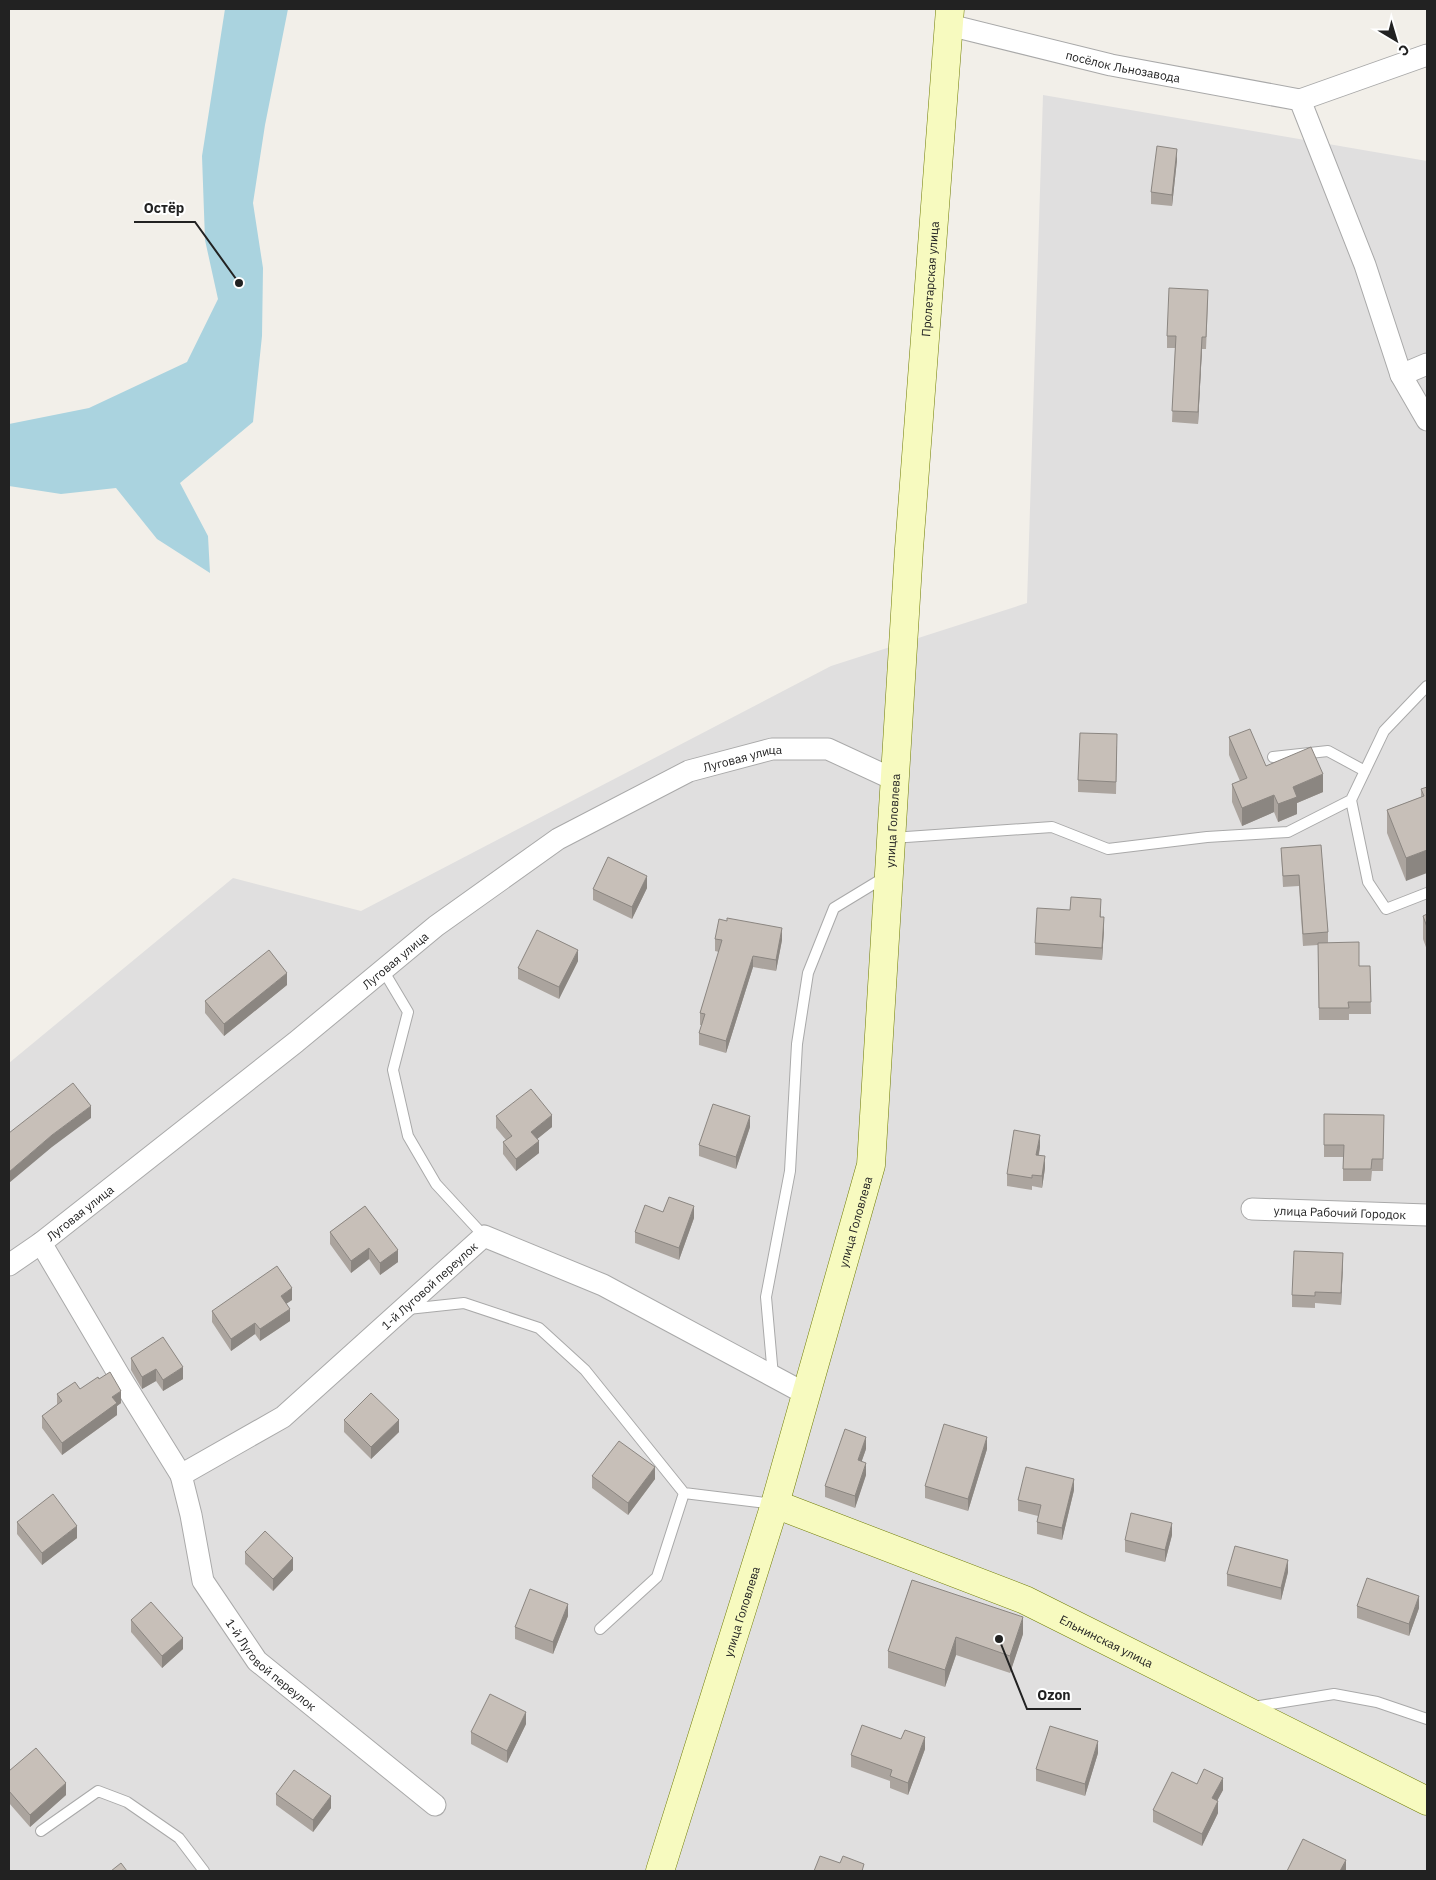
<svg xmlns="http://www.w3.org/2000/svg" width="1436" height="1880" font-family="'IBM Plex Sans',sans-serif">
  <rect width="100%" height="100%" fill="#f2efe9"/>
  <path fill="#e0dfdf" d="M 1043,95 L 1427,161 L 1427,1871 L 9,1871 L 9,1063 L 233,878 L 361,911 L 831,666 L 1027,603 Z"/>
  <path fill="#aad3df" d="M 225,9 L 288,9 L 265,125 L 253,203 L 263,268 L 262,336 L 253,422 L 180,483 L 208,536 L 210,573 L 157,539 L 116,488 L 61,494 L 9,486 L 9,424 L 89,408 L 187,362 L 218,299 L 205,240 L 202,156 Z"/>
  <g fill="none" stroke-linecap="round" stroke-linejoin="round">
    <defs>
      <path id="lane" d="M 1427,686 L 1384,731 L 1351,800 L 1368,882 L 1386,909 L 1427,893
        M 1273,757 L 1328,751 L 1365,771
        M 892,838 L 1052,827 L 1108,849 L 1207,837 L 1288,832 L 1351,800
        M 383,970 L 408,1012 L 393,1070 L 408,1136 L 436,1184 L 484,1236
        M 408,1309 L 464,1303 L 539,1328 L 585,1370 L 684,1493 L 657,1577 L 600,1629
        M 773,1376 L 766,1297 L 790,1171 L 797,1044 L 808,973 L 834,908 L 885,877
        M 684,1493 L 775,1504
        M 1253,1707 L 1334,1694 L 1377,1702 L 1427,1719
        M 41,1831 L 98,1791 L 127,1802 L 179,1838 L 204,1871"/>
      <g id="street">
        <path id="s1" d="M 949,25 L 1111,65 L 1300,100 L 1365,265 L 1401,375 L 1427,420"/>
        <path d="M 1300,100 L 1427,55"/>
        <path d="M 1401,375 L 1427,364"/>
        <path id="s2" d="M 1252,1209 L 1427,1215"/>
        <path id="s3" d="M 41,1243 L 119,1375 L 181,1475 L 191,1515 L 203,1581 L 257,1661 L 435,1805"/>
        <path id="s4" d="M 9,1265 L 41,1243 L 296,1042 L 436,926 L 558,839 L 689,771 L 772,749 L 828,749 L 895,780"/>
        <path id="s5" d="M 181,1475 L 283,1417 L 484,1236 L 603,1285 L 806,1394"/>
      </g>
      <g id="secondary">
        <path id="s6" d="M 775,1504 L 1025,1600 L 1427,1801"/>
        <path id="s7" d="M 660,1871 L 775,1504 L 871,1165 L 909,549 L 950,9"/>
      </g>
    </defs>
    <use href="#lane" stroke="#a9a9a9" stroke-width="12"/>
    <use href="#street" stroke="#a9a9a9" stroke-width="23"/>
    <use href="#secondary" stroke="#707d05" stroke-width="29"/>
    <use href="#lane" stroke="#fff" stroke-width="10"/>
    <use href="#street" stroke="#fff" stroke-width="21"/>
    <use href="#secondary" stroke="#f7fabf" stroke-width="28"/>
  </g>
  <path fill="#aba49e" d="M 1177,160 L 1172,206 L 1151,204 L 1151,192 Z
    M 1208,301 L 1206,349 L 1202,349 L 1198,424 L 1172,422 L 1175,348 L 1167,348 L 1167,336 Z
    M 1229,737 L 1266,766 L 1323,792 L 1297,803 L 1297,814 L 1278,822 L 1274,812 L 1242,826 L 1232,802 L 1232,784 L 1240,781 L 1229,755 Z
    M 1117,746 L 1116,794 L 1078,792 L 1078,780 Z
    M 1427,787 L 1406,881 L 1387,833 L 1387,810 L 1421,797 L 1421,789 Z
    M 1321,845 L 1328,932 L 1328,943 L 1359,966 L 1370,966 L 1371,1014 L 1349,1014 L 1349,1020 L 1319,1020 L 1318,945 L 1303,946 L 1299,886 L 1283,887 L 1281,848 Z
    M 647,888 L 632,919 L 593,900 L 593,889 Z
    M 1070,910 L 1101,911 L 1101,917 L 1104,929 L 1102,960 L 1035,955 L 1035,943 Z
    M 1427,914 L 1427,950 L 1423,939 L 1423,916 Z
    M 715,939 L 782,940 L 776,971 L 753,967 L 726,1053 L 699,1045 L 699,1033 L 702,1025 L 700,1025 L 700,1013 L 719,952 L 715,951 Z
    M 578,961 L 559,999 L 518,979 L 518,968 Z
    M 287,985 L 224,1036 L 205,1013 L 205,1001 Z
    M 1324,1114 L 1384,1115 L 1383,1171 L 1372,1171 L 1371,1181 L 1343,1181 L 1343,1157 L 1324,1157 Z
    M 496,1116 L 552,1127 L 537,1139 L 539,1153 L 516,1171 L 503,1154 L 503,1142 L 506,1140 L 496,1128 Z
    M 750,1127 L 736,1169 L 699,1156 L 699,1145 Z
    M 1040,1147 L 1039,1155 L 1045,1168 L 1042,1188 L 1032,1186 L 1032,1190 L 1007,1186 L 1007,1174 Z
    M 365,1206 L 398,1262 L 380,1275 L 369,1259 L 351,1273 L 330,1244 L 330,1232 Z
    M 663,1212 L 694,1218 L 679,1260 L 635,1243 L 635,1232 Z
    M 1343,1265 L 1341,1305 L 1315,1303 L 1315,1308 L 1292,1307 L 1292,1295 Z
    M 292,1300 L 286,1304 L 290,1321 L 260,1341 L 255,1334 L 231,1351 L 212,1322 L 212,1311 Z
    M 131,1358 L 183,1379 L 163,1391 L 156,1381 L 142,1389 L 131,1370 Z
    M 80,1389 L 121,1403 L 117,1406 L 117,1415 L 62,1455 L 42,1428 L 42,1416 L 57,1405 L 57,1394 Z
    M 344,1420 L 399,1432 L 371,1459 L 344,1432 Z
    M 866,1449 L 861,1462 L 866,1475 L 855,1508 L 825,1497 L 825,1486 Z
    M 987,1449 L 968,1511 L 925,1498 L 925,1486 Z
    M 592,1476 L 655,1479 L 628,1515 L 592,1488 Z
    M 1074,1490 L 1062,1540 L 1037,1534 L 1037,1522 L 1038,1516 L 1018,1511 L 1018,1500 Z
    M 17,1522 L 77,1538 L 42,1565 L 17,1534 Z
    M 1172,1535 L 1165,1562 L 1125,1552 L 1125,1540 Z
    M 245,1552 L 293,1570 L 273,1591 L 245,1564 Z
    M 1288,1572 L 1281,1600 L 1227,1586 L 1227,1574 Z
    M 912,1580 L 1023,1634 L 1010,1673 L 956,1655 L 945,1687 L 888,1668 L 888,1651 Z
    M 1357,1606 L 1419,1608 L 1409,1636 L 1357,1618 Z
    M 568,1616 L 553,1654 L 515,1639 L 515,1627 Z
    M 131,1620 L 183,1649 L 162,1668 L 131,1632 Z
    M 526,1724 L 507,1763 L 471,1744 L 471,1732 Z
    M 901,1739 L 925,1749 L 908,1795 L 890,1788 L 890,1781 L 851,1767 L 851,1755 Z
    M 1098,1753 L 1085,1796 L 1036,1781 L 1036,1769 Z
    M 9,1771 L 66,1795 L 30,1827 L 9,1803 Z
    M 1197,1784 L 1223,1790 L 1217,1801 L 1218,1813 L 1202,1846 L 1153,1822 L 1153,1810 Z
    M 276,1794 L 331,1808 L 313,1832 L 276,1805 Z"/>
  <path fill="#8b8681" d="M 1177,149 L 1177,160 L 1172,206 L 1172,195 Z
    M 1202,337 L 1202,349 L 1198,424 L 1198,412 Z
    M 1323,774 L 1323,792 L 1297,803 L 1297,814 L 1278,822 L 1278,804 L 1293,787 Z
    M 1274,795 L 1274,812 L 1242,826 L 1242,808 Z
    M 1427,850 L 1427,873 L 1406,881 L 1406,858 Z
    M 647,876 L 647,888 L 632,919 L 632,907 Z
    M 1104,917 L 1104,929 L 1102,960 L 1102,948 Z
    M 782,928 L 782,940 L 776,971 L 776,960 Z
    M 578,950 L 578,961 L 559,999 L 559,987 Z
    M 753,956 L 753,967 L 726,1053 L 726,1041 Z
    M 287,973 L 287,985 L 224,1036 L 224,1024 Z
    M 91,1106 L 91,1118 L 52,1147 L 9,1183 L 9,1172 L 52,1135 Z
    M 552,1115 L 552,1127 L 531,1144 L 531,1132 Z
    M 750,1116 L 750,1127 L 736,1169 L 736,1157 Z
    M 1040,1135 L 1040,1147 L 1036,1167 L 1036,1155 Z
    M 539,1141 L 539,1153 L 516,1171 L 516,1159 Z
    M 1045,1156 L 1045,1168 L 1042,1188 L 1042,1176 Z
    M 694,1206 L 694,1218 L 679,1260 L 679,1248 Z
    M 369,1248 L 369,1259 L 351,1273 L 351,1261 Z
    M 398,1250 L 398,1262 L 380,1275 L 380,1263 Z
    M 1343,1253 L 1343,1265 L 1341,1305 L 1341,1293 Z
    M 292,1288 L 292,1300 L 281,1307 L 281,1296 Z
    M 290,1309 L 290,1321 L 260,1341 L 260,1329 Z
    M 255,1323 L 255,1334 L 231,1351 L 231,1339 Z
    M 183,1367 L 183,1379 L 163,1391 L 163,1380 Z
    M 156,1369 L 156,1381 L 142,1389 L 142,1377 Z
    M 121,1391 L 121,1403 L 117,1406 L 117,1415 L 62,1455 L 62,1443 L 112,1397 Z
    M 399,1420 L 399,1432 L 371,1459 L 371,1447 Z
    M 866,1437 L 866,1449 L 858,1472 L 858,1460 Z
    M 987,1437 L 987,1449 L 968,1511 L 968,1499 Z
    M 866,1463 L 866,1475 L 855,1508 L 855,1496 Z
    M 655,1467 L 655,1479 L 628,1515 L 628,1503 Z
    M 1074,1479 L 1074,1490 L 1062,1540 L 1062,1528 Z
    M 1172,1523 L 1172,1535 L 1165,1562 L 1165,1550 Z
    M 77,1526 L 77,1538 L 42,1565 L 42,1553 Z
    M 293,1558 L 293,1570 L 273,1591 L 273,1579 Z
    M 1288,1560 L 1288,1572 L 1281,1600 L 1281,1588 Z
    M 1419,1596 L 1419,1608 L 1409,1636 L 1409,1624 Z
    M 568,1604 L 568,1616 L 553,1654 L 553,1642 Z
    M 1023,1617 L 1023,1634 L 1010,1673 L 1010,1656 Z
    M 956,1637 L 956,1655 L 945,1687 L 945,1670 Z
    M 183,1638 L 183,1649 L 162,1668 L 162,1656 Z
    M 526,1712 L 526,1724 L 507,1763 L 507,1751 Z
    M 925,1737 L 925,1749 L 908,1795 L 908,1783 Z
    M 1098,1741 L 1098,1753 L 1085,1796 L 1085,1784 Z
    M 1223,1778 L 1223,1790 L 1212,1810 L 1212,1798 Z
    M 66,1783 L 66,1795 L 30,1827 L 30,1815 Z
    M 331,1796 L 331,1808 L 313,1832 L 313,1820 Z
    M 1218,1801 L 1218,1813 L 1202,1846 L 1202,1834 Z
    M 1346,1860 L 1346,1871 L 1340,1871 Z"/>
  <path fill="#c7bfb8" stroke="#8b8681" d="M 1157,146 L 1177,149 L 1172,195 L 1151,192 Z
    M 1169,288 L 1208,290 L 1206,337 L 1202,337 L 1198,412 L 1172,411 L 1176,336 L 1167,336 Z
    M 1250,729 L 1266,766 L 1311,747 L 1323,774 L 1293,787 L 1297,797 L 1278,804 L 1274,795 L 1242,808 L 1232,784 L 1247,778 L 1229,737 Z
    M 1080,733 L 1117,734 L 1116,782 L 1078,780 Z
    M 1427,787 L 1427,850 L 1406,858 L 1387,810 L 1424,796 L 1421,789 Z
    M 1321,845 L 1328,932 L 1303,934 L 1299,875 L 1283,876 L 1281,848 Z
    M 608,857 L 647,876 L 632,907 L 593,889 Z
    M 1071,897 L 1101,899 L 1100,917 L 1104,917 L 1102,948 L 1035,943 L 1037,908 L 1070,910 Z
    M 1427,914 L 1427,927 L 1423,916 Z
    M 727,918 L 782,928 L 776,960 L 753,956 L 726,1041 L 699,1033 L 705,1014 L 700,1013 L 722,940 L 715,939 L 719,919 L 727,921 Z
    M 537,930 L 578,950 L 559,987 L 518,968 Z
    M 1359,942 L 1359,966 L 1370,966 L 1371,1002 L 1348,1002 L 1349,1008 L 1319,1008 L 1318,943 Z
    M 269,950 L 287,973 L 224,1024 L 205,1001 Z
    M 73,1083 L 91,1106 L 52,1135 L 9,1172 L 9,1133 Z
    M 531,1089 L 552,1115 L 531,1132 L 539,1141 L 516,1159 L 503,1142 L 512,1136 L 496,1116 Z
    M 713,1104 L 750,1116 L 736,1157 L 699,1145 Z
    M 1324,1114 L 1384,1115 L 1383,1159 L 1372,1159 L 1371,1169 L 1343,1169 L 1344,1145 L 1324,1145 Z
    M 1014,1130 L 1040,1135 L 1036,1155 L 1045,1156 L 1042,1176 L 1032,1175 L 1032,1178 L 1007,1174 Z
    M 669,1197 L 694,1206 L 679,1248 L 635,1232 L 645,1205 L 663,1212 Z
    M 365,1206 L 398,1250 L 380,1263 L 369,1248 L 351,1261 L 330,1232 Z
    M 1294,1251 L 1343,1253 L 1341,1293 L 1315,1292 L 1315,1296 L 1292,1295 Z
    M 277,1266 L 292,1288 L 281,1296 L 290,1309 L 260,1329 L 255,1323 L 231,1339 L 212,1311 Z
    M 163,1337 L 183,1367 L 163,1380 L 156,1369 L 142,1377 L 131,1358 Z
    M 110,1372 L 121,1391 L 112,1397 L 117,1403 L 62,1443 L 42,1416 L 62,1401 L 57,1394 L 75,1382 L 80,1389 L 98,1377 L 99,1379 Z
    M 371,1393 L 399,1420 L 371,1447 L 344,1420 Z
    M 944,1424 L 987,1437 L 968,1499 L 925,1486 Z
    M 845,1429 L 866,1437 L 858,1460 L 866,1463 L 855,1496 L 825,1486 Z
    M 619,1441 L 655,1467 L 628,1503 L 592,1476 Z
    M 1026,1467 L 1074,1479 L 1062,1528 L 1037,1522 L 1041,1505 L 1018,1500 Z
    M 53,1494 L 77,1526 L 42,1553 L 17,1522 Z
    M 1131,1513 L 1172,1523 L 1165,1550 L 1125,1540 Z
    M 265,1531 L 293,1558 L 273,1579 L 245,1552 Z
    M 1235,1546 L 1288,1560 L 1281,1588 L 1227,1574 Z
    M 1367,1578 L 1419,1596 L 1409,1624 L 1357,1606 Z
    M 912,1580 L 1023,1617 L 1010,1656 L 956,1637 L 945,1670 L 888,1651 Z
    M 530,1589 L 568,1604 L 553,1642 L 515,1627 Z
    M 151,1602 L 183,1638 L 162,1656 L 131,1620 Z
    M 490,1694 L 526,1712 L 507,1751 L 471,1732 Z
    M 862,1725 L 901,1739 L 905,1730 L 925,1737 L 908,1783 L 890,1776 L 892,1770 L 851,1755 Z
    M 1050,1726 L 1098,1741 L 1085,1784 L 1036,1769 Z
    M 36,1748 L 66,1783 L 30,1815 L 9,1791 L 9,1771 Z
    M 1204,1769 L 1223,1778 L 1212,1798 L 1218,1801 L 1202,1834 L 1153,1810 L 1172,1772 L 1197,1784 Z
    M 294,1770 L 331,1796 L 313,1820 L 276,1794 Z
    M 1303,1839 L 1346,1860 L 1340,1871 L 1287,1871 Z
    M 820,1856 L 840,1863 L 843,1856 L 864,1864 L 862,1871 L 814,1871 Z
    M 121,1863 L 127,1871 L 111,1871 Z"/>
  <g text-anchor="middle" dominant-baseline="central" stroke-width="4" stroke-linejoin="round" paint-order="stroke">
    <g font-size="12" fill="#222" stroke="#fff">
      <text stroke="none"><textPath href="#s1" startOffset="179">посёлок Льнозавода</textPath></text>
      <text stroke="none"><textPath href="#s7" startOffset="1625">Пролетарская улица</textPath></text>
      <text stroke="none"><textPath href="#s4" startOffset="898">Луговая улица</textPath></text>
      <text stroke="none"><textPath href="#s7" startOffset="1082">улица Головлева</textPath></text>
      <text stroke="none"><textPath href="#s4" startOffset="492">Луговая улица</textPath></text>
      <text stroke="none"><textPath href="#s2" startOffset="88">улица Рабочий Городок</textPath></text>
      <text stroke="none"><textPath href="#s4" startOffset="88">Луговая улица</textPath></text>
      <text stroke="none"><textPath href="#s7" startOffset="678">улица Головлева</textPath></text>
      <text stroke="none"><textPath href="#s5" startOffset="314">1-й Луговой переулок</textPath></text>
      <text stroke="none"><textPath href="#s7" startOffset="272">улица Головлева</textPath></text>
      <text stroke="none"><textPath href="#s6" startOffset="359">Ельнинская улица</textPath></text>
      <text stroke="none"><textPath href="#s3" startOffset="488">1-й Луговой переулок</textPath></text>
    </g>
  </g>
  <path fill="none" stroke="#222" stroke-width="2" d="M239 283L195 222H134M999 1639L1027 1709H1081"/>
  <g fill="#222" stroke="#fff" stroke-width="2">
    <circle cx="239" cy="283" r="5"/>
    <circle cx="999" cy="1639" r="5"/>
  </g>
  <g font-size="14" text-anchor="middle" font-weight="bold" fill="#222" stroke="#fff" stroke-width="4" stroke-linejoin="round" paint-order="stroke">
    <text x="164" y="213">Остёр</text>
    <text x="1054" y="1700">Ozon</text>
  </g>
  <rect width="1436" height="1880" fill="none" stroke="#222222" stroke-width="20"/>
  <g transform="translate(1396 40) rotate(142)" stroke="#ffffff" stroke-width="4" paint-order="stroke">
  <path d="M0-4L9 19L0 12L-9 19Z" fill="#222222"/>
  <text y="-8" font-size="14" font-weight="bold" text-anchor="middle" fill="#222222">С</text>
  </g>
</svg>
